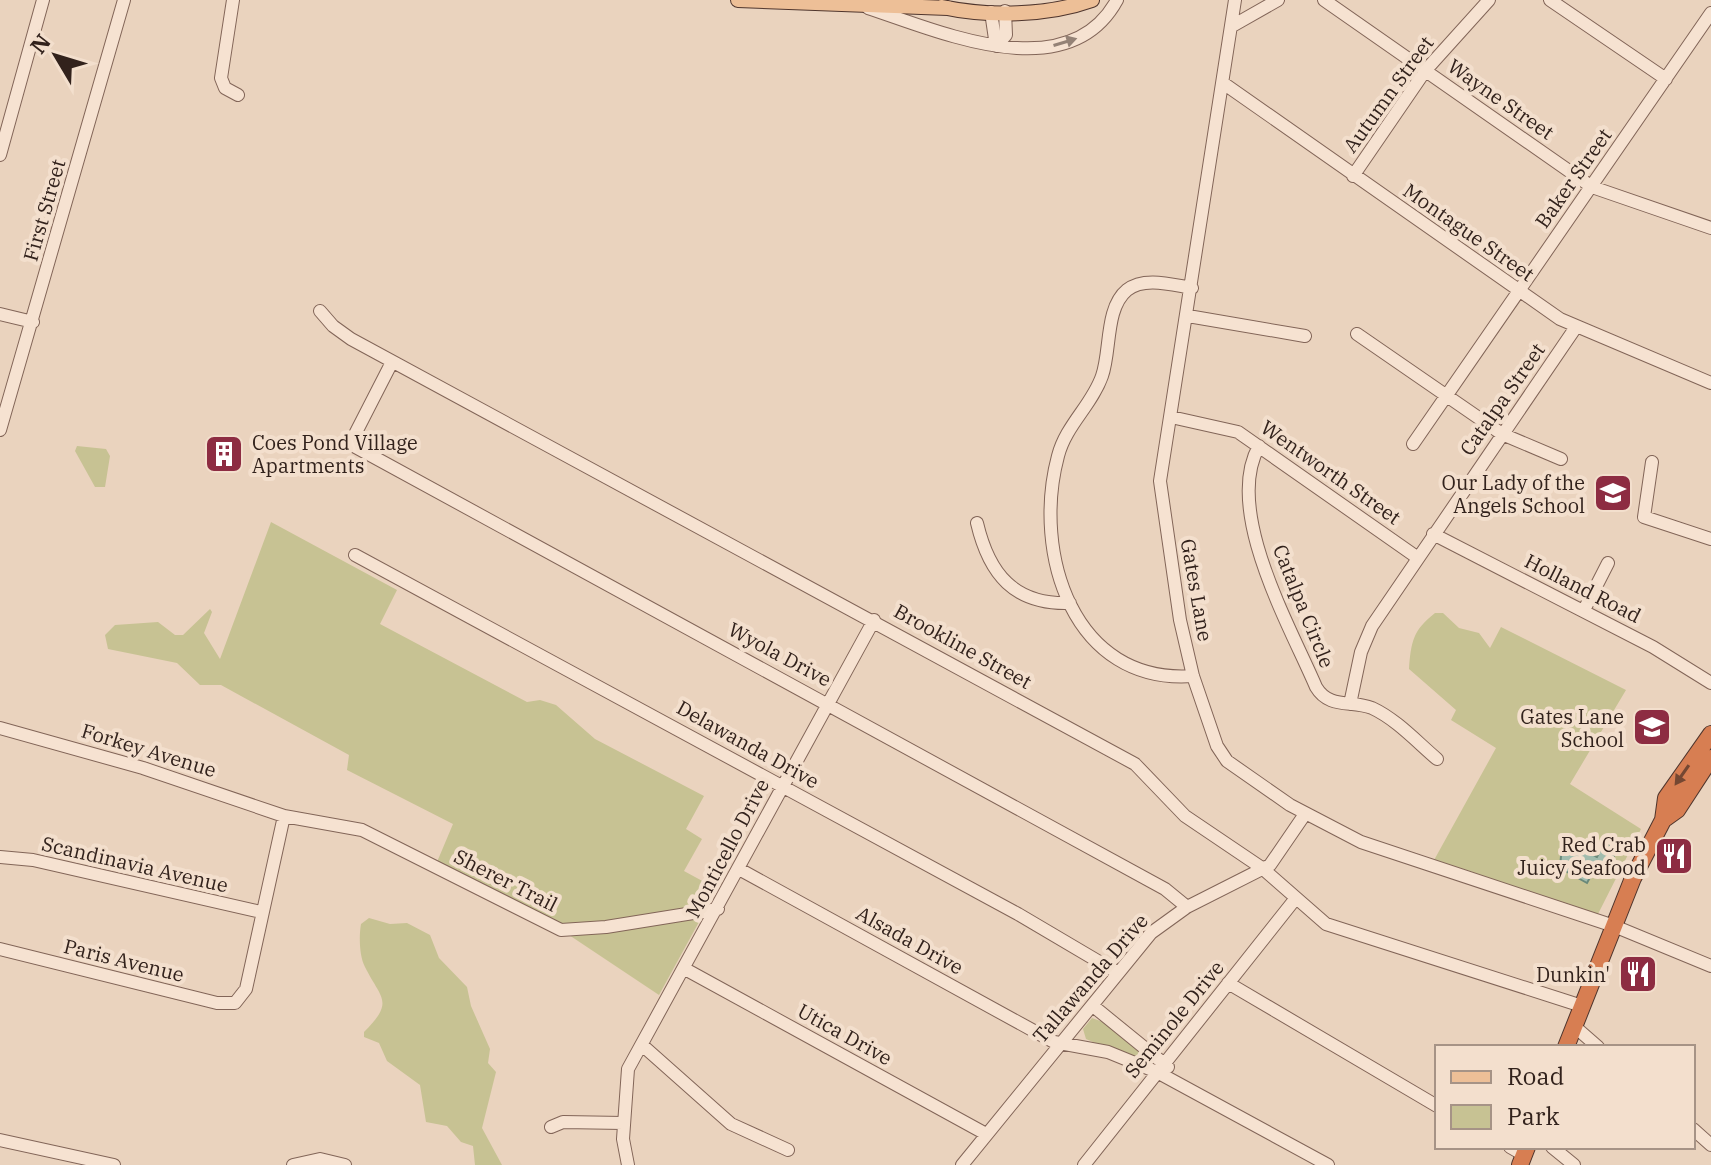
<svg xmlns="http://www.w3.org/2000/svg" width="1711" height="1165" font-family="'IBM Plex Serif',serif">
  <rect width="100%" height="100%" fill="#ead3be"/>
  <path fill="#c7c293" d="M 77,446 L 106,449 L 110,456 L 105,487 L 95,487 L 75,451 Z
    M 271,522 L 397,590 L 380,624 L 527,702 L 540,700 L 556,705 L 595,739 L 704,796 L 686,829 L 702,839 L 684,871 L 717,889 L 659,995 L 527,907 L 437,862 L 453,824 L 347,770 L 349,755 L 221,685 L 200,685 L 177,663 L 108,649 L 105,635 L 115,625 L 158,622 L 175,635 L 183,635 L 210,609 L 212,612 L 204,633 L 220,659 Z
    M 1435,613 L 1443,613 L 1459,628 L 1479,633 L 1490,648 L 1501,627 L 1626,690 L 1570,784 L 1641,829 L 1598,914 L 1433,862 L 1496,748 L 1451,720 L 1456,710 L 1409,669 C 1411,642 1413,630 1435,613 Z
    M 369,918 L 390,924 L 407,923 L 430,935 L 439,958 L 467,987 L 471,1006 L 490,1049 L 488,1063 L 496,1072 L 482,1128 L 502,1165 L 475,1165 L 473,1146 L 461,1142 L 447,1126 L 426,1122 L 420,1085 L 387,1061 L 379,1043 L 364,1037 L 364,1032 C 395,1001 381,999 365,967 C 359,956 359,935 361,924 Z
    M 1092,1018 L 1103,1022 L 1151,1062 L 1145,1064 L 1086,1039 L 1083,1029 Z"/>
  <path fill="#a1bcae" stroke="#6a897a" stroke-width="2" d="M 1604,843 L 1617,850 L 1604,877 L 1593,872 L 1587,883 L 1560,868 L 1561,856 C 1572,840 1584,850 1597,857 Z"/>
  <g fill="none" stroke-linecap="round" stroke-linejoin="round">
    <defs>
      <path id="minor" d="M 233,0 L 221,78 L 225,88 L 238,95
        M 1235,0 L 1160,481 L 1180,620 L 1193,676 L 1217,746 L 1227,761 L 1290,805 L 1361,842 L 1614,926 L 1711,966
        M 1324,0 L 1592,187 L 1711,228
        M 1550,0 L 1666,79
        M 868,8 C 939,31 1068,90 1117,0
        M 991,12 L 996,46 L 1006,35 L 1005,11
        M 1234,25 L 1278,0
        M 1223,83 L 1560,319 L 1711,383
        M 0,155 L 43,0
        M 1353,176 L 1425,71 L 1489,0
        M 1192,288 C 1173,285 1144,276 1127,290 C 1105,308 1111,351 1102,376 C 1092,405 1066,425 1058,456 C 1032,553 1073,685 1193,676
        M 320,311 L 333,326 L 351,339 L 1135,764 L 1185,816 L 1262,868 L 1326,924 L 1582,1006
        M 0,314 L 33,322
        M 1188,316 L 1305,336
        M 1357,334 L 1502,434 L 1561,459
        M 392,362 L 350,444 L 1165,889 L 1187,907
        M 1171,417 L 1238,432 L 1418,558
        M 0,430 L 124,0
        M 1413,444 L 1711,13
        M 1259,446 C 1223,510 1290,626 1316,687 C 1329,709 1351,700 1372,708 C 1396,719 1417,742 1437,759
        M 1652,462 L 1644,517 L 1711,539
        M 977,523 C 989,574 1014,605 1070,603
        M 1433,534 L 1653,647 L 1711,683
        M 355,555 L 1018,914 L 1118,973
        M 1584,610 L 1608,563
        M 1350,704 L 1361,652 L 1372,626 L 1576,327
        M 0,728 L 143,768 L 284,816 L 362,830 L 561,930 L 606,927 L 718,909
        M 0,857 L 33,860 L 261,912
        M 739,869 L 1054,1042 L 1108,1052 L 1157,1072 L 1328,1165
        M 0,949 L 217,1003 L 235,1003 L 246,989 L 284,816
        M 685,969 L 986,1134
        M 1228,983 L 1437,1106
        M 1093,1006 L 1168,1067
        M 1574,1026 L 1598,1047
        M 642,1045 L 731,1124 L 788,1150
        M 551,1127 L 563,1122 L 623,1123
        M 1693,1129 L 1711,1145
        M 0,1140 L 114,1165
        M 1510,1147 L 1524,1155
        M 1552,1147 L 1574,1165
        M 293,1165 L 320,1159 L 345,1165
        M 628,1165 L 623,1139 L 628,1069 L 874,620
        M 962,1165 L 1151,933 L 1187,907 L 1270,865 L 1305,814
        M 1084,1165 L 1296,898"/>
      <path id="major" d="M 738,0 L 948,8
        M 942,7 C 988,17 1048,16 1092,0"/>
      <path id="highway" d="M 1663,820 L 1677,810 L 1711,758
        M 1566,1047 L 1633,878 L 1663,820 L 1666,798 L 1711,734
        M 1520,1165 L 1527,1147"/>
    </defs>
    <use href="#minor" stroke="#826558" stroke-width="14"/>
    <use href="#major" stroke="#4f352d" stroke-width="16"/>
    <use href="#highway" stroke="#4f352d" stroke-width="18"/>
    <use href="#minor" stroke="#f6e2d1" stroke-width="12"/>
    <use href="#major" stroke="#edbf97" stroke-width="14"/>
    <use href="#highway" stroke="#d77e52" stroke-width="16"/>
  </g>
  <defs><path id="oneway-solid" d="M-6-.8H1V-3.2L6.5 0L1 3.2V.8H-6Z" transform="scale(2)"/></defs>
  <use fill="#948276" href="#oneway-solid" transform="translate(1065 42) rotate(-17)"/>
  <use fill="#744732" href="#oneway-solid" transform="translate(1682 775) rotate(125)"/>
  <defs>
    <symbol id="building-square" viewBox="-11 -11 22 22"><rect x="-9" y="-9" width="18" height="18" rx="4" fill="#8d2c42" stroke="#f3dfcd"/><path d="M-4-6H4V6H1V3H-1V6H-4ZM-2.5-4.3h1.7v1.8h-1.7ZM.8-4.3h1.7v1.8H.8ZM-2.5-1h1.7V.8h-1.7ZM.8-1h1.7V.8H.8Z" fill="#fff"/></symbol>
    <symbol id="school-square" viewBox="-11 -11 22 22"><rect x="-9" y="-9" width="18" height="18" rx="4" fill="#8d2c42" stroke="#f3dfcd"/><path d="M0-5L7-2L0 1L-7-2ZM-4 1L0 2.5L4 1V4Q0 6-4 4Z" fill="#fff"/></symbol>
    <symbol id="restaurant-square" viewBox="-11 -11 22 22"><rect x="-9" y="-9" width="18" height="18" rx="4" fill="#8d2c42" stroke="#f3dfcd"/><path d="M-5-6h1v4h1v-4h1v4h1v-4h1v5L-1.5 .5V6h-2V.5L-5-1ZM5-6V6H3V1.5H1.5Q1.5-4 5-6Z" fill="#fff"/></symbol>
  </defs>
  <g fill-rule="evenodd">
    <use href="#building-square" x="202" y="432" width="44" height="44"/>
    <use href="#school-square" x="1591" y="471" width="44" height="44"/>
    <use href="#school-square" x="1630" y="705" width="44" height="44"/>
    <use href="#restaurant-square" x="1652" y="834" width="44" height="44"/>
    <use href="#restaurant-square" x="1616" y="952" width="44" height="44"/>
  </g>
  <g text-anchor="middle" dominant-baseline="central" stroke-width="8" stroke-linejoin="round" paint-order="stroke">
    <g font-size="20" fill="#32221c" stroke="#f3dfcd">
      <text transform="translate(1388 94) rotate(-54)">Autumn Street</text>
      <text transform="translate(1501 99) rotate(35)">Wayne Street</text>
      <text transform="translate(1573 178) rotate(-55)">Baker Street</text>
      <text transform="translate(44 210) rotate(-74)">First Street</text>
      <text transform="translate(1469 232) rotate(35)">Montague Street</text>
      <text transform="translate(1502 399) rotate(-55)">Catalpa Street</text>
      <text transform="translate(1331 472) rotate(35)">Wentworth Street</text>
      <text transform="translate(1583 588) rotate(27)">Holland Road</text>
      <text transform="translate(1197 590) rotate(80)">Gates Lane</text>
      <text transform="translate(1304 606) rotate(68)">Catalpa Circle</text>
      <text transform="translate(963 646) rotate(29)">Brookline Street</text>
      <text transform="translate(780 654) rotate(28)">Wyola Drive</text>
      <text transform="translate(748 744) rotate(29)">Delawanda Drive</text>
      <text transform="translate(149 750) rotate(17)">Forkey Avenue</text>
      <text transform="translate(727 848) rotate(-62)">Monticello Drive</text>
      <text transform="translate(135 864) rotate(13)">Scandinavia Avenue</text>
      <text transform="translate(506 880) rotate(27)">Sherer Trail</text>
      <text transform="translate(910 940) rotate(29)">Alsada Drive</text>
      <text transform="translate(124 960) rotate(14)">Paris Avenue</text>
      <text transform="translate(1090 978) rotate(-49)">Tallawanda Drive</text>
      <text transform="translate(1174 1019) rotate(-51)">Seminole Drive</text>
      <text transform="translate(845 1034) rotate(29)">Utica Drive</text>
    </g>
    <g font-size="20" fill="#32221c" stroke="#f3dfcd" text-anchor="end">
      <text x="252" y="442" text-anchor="start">Coes Pond Village<tspan x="252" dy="23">Apartments</tspan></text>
      <text x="1585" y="482">Our Lady of the<tspan x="1585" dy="23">Angels School</tspan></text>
      <text x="1624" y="716">Gates Lane<tspan x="1624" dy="23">School</tspan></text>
      <text x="1646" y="844">Red Crab<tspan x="1646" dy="23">Juicy Seafood</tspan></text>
      <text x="1610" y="974">Dunkin'</text>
    </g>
  </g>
  <rect x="1435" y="1045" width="260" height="104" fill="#f3dfcd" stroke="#a69386" stroke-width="2"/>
  <rect x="1451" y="1071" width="40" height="12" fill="#edbf97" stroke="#a69386" stroke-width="2"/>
  <text x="1507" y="1085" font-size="24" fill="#32221c">Road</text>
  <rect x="1451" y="1105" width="40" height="24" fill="#c7c293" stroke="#a69386" stroke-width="2"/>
  <text x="1507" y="1125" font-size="24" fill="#32221c">Park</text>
  <g transform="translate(56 56) rotate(308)" stroke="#f3dfcd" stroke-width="6" paint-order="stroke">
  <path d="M0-6L14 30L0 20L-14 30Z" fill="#32221c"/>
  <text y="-12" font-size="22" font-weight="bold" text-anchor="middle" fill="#32221c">N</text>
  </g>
</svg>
